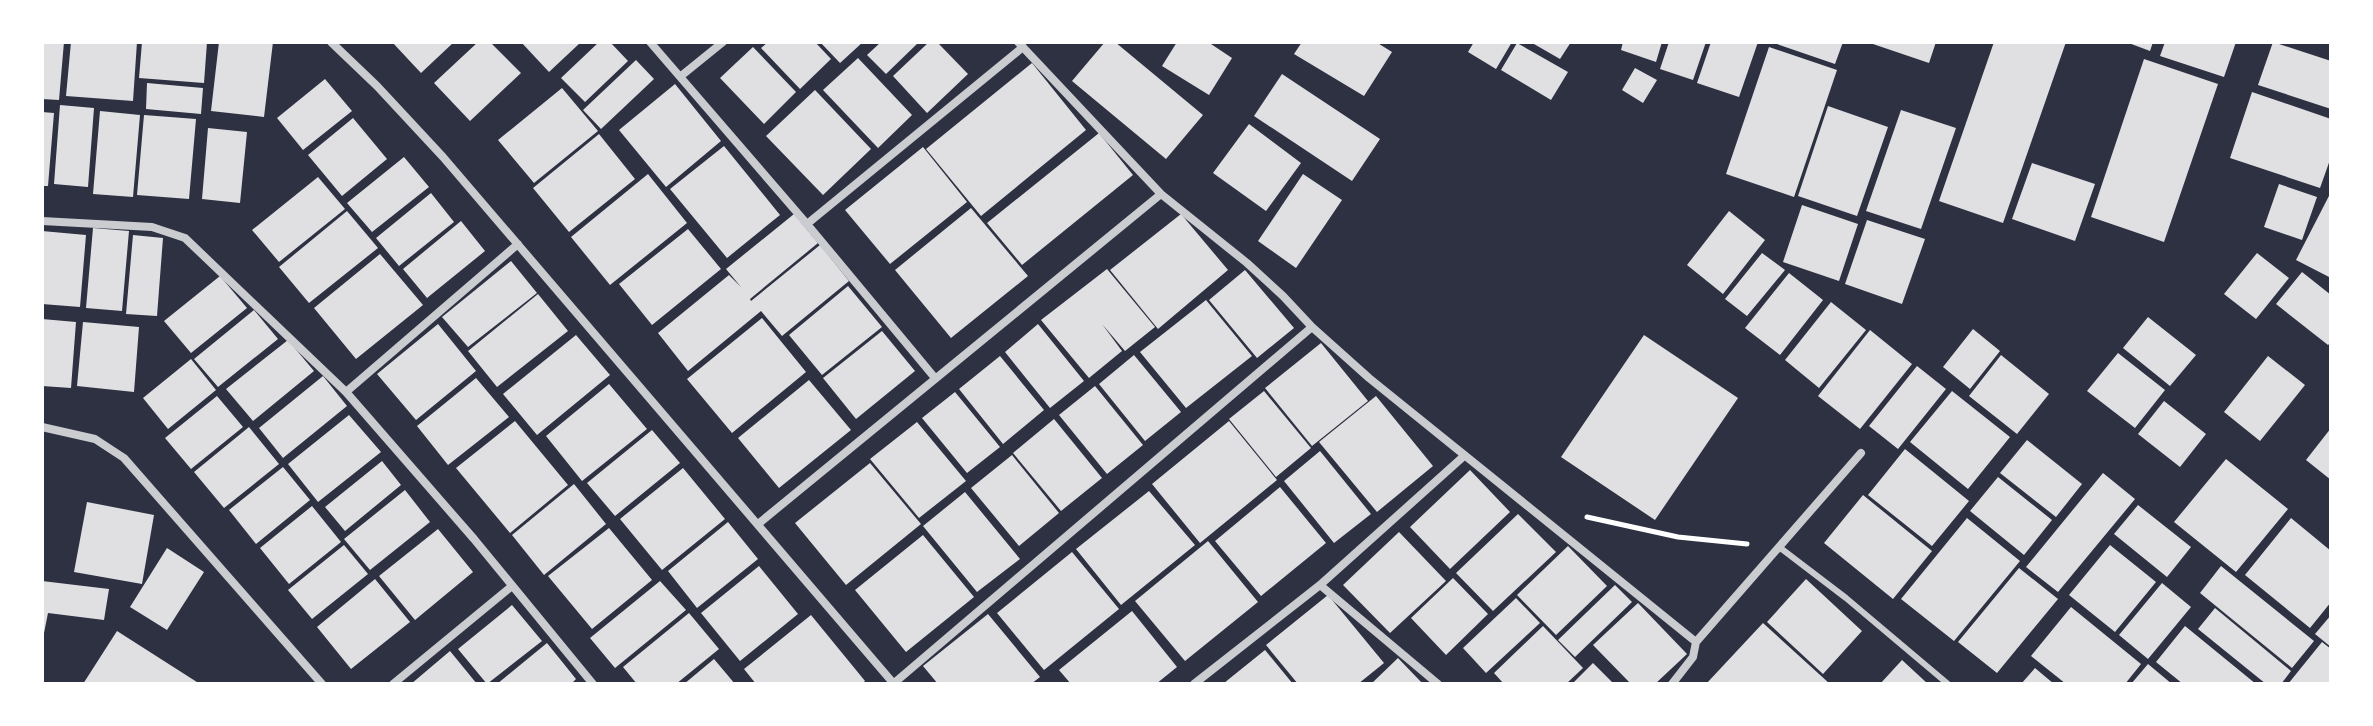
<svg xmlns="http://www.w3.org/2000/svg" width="2373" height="726" font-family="'Source Sans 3',sans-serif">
  <rect width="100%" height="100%" fill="#2d3142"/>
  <path fill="#e0e0e3" d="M 42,42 L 64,42 L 59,100 L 42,99 Z
    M 71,42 L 137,42 L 133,101 L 66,96 Z
    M 142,42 L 207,42 L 204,83 L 139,78 Z
    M 219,42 L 273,42 L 264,117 L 211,111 Z
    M 392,42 L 454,42 L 421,73 Z
    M 478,42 L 490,42 L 521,73 L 470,121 L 434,83 Z
    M 521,42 L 581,42 L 549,72 Z
    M 599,42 L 610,42 L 628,61 L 585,102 L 561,78 Z
    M 768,42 L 815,42 L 831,59 L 800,89 L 761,48 Z
    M 820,42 L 863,42 L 840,63 Z
    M 881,42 L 919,42 L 886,74 L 867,55 Z
    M 929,42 L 937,42 L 968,74 L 927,113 L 893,76 Z
    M 1105,42 L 1115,42 L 1203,115 L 1166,159 L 1072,81 Z
    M 1177,42 L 1208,42 L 1232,58 L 1209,95 L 1162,66 Z
    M 1302,42 L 1376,42 L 1392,52 L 1364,96 L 1294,54 Z
    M 1474,42 L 1512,42 L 1496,69 L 1468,52 Z
    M 1535,42 L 1571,42 L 1560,59 L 1534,44 Z
    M 1623,42 L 1662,42 L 1656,62 L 1621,50 Z
    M 1669,42 L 1706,42 L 1693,80 L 1660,69 Z
    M 1711,42 L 1758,42 L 1739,97 L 1697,83 Z
    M 1771,42 L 1843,42 L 1835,64 Z
    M 1867,42 L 1936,42 L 1929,63 Z
    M 1994,42 L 2066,42 L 2003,223 L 1939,201 Z
    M 2126,42 L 2153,42 L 2150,51 Z
    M 2165,42 L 2236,42 L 2224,77 L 2160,56 Z
    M 2273,42 L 2331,61 L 2331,109 L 2258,85 Z
    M 1517,43 L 1568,72 L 1551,100 L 1501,70 Z
    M 753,47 L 796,92 L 764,124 L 720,78 Z
    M 1769,47 L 1837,70 L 1794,197 L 1726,174 Z
    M 858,58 L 912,115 L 878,148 L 823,90 Z
    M 2144,59 L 2218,84 L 2164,242 L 2091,217 Z
    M 636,60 L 654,79 L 601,129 L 583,110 Z
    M 1032,63 L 1086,130 L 981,216 L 926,149 Z
    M 1635,68 L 1657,80 L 1643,103 L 1622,90 Z
    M 1282,74 L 1380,139 L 1352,181 L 1254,116 Z
    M 325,79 L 352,111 L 303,150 L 277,118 Z
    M 147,83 L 203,88 L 201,114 L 146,109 Z
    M 675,84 L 721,141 L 666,187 L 619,130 Z
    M 562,88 L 598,131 L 534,183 L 498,140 Z
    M 815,90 L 871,149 L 823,195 L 766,136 Z
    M 2252,92 L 2331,119 L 2331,157 L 2320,188 L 2230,158 Z
    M 60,105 L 94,108 L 88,187 L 54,184 Z
    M 1828,106 L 1888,127 L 1857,216 L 1798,196 Z
    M 1901,110 L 1956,128 L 1921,229 L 1866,211 Z
    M 100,111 L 140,115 L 133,197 L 93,194 Z
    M 42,112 L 54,113 L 48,186 L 42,186 Z
    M 144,115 L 196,119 L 189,199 L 137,195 Z
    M 353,118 L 387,159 L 342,196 L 308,155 Z
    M 1249,124 L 1301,163 L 1266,211 L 1213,173 Z
    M 208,128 L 247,132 L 240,203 L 202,199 Z
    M 1099,133 L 1133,175 L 1022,265 L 987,223 Z
    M 599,134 L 635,179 L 569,232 L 533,188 Z
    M 724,146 L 780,215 L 727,258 L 670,189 Z
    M 923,147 L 967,202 L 890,264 L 845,210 Z
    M 404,157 L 429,187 L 372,232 L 347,203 Z
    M 2032,163 L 2095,184 L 2075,241 L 2012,219 Z
    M 648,174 L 687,223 L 610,285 L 571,237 Z
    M 1303,174 L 1342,200 L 1296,268 L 1258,241 Z
    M 318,177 L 345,209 L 279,262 L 252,230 Z
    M 2279,184 L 2317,197 L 2302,240 L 2264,227 Z
    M 2331,192 L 2331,278 L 2296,260 Z
    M 431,193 L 454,222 L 399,266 L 376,238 Z
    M 1802,205 L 1858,224 L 1839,281 L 1783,262 Z
    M 971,208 L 1028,276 L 951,338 L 895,270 Z
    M 347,211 L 378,248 L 309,303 L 279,267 Z
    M 1729,211 L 1765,240 L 1723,294 L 1687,265 Z
    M 794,214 L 818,243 L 750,299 L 751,301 L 820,245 L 849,281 L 782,336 L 761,311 L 688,371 L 658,333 L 729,275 L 741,287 L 726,269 Z
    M 1181,214 L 1228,270 L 1158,329 L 1110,270 Z
    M 1867,220 L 1925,239 L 1902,304 L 1845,284 Z
    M 461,221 L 485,251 L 427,298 L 403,269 Z
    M 93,228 L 129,231 L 122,311 L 86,308 Z
    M 688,229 L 721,269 L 652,325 L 619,284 Z
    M 42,231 L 86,235 L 80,307 L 42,304 Z
    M 133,235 L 163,238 L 157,316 L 126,314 Z
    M 1762,253 L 1785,270 L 1747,316 L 1725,299 Z
    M 2257,253 L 2289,278 L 2256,319 L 2224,294 Z
    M 380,254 L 423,305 L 356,359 L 314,308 Z
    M 511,261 L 537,293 L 468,347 L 442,317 Z
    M 1107,269 L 1155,327 L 1125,351 L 1102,324 L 1122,351 L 1089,378 L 1041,320 Z
    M 1245,270 L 1294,328 L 1257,358 L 1209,300 Z
    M 2302,272 L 2331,295 L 2331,342 L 2328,345 L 2276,304 Z
    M 1789,273 L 1823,300 L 1780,355 L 1745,328 Z
    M 220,276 L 247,308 L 191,353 L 164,321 Z
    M 848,286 L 882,327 L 822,375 L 789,335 Z
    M 538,294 L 568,331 L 497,387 L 468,351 Z
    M 1206,300 L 1252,356 L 1186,408 L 1140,352 Z
    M 1831,302 L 1866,330 L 1819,388 L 1785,360 Z
    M 254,310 L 278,339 L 218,387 L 194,359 Z
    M 2148,317 L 2196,355 L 2170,386 L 2123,348 Z
    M 762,318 L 806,372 L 732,433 L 687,379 Z
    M 42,319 L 76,322 L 71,388 L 42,386 Z
    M 83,322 L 139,327 L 134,392 L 77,386 Z
    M 438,324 L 476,371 L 416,420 L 377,374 Z
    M 1038,324 L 1084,381 L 1050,408 L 1005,352 Z
    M 1973,329 L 2000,351 L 1970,389 L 1943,367 Z
    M 1870,330 L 1912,364 L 1860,429 L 1818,396 Z
    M 882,331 L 915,371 L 856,419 L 823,378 Z
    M 576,335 L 610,375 L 537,435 L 503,394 Z
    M 1644,335 L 1738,398 L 1655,520 L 1561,457 Z
    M 288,340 L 314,371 L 253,421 L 226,389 Z
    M 1321,343 L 1368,401 L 1312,446 L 1265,388 Z
    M 2118,353 L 2165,390 L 2135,428 L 2087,391 Z
    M 1134,355 L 1181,412 L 1145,441 L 1099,384 Z
    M 2001,355 L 2049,394 L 2017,434 L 1969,396 Z
    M 1000,356 L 1044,410 L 1003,444 L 959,389 Z
    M 2268,356 L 2305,385 L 2260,441 L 2224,412 Z
    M 191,359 L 216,390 L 168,429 L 143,398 Z
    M 1917,366 L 1946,389 L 1898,449 L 1869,426 Z
    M 323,376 L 347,406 L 283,458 L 259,428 Z
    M 476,378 L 509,417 L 448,465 L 417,426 Z
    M 809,380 L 851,430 L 779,488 L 738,438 Z
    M 609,384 L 647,429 L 582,481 L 546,436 Z
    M 1095,386 L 1143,445 L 1107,474 L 1059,415 Z
    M 1264,391 L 1311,448 L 1276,477 L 1229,419 Z
    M 1952,391 L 2010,437 L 1968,489 L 1910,442 Z
    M 955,392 L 1000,447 L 967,473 L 922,418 Z
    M 217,396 L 243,427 L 191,469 L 165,438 Z
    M 1376,396 L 1433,466 L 1377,512 L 1319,442 Z
    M 2164,401 L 2206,434 L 2180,467 L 2138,434 Z
    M 349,415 L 381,452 L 318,502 L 288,464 Z
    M 1054,419 L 1102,478 L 1061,511 L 1013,453 Z
    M 515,421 L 568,485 L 510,533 L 456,468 Z
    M 1229,421 L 1277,480 L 1200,543 L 1152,484 Z
    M 917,422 L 966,481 L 919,518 L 870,459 Z
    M 249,427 L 279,464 L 224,508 L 194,472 Z
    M 2331,428 L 2331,480 L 2306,460 Z
    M 652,430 L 680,463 L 615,516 L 587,483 Z
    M 2027,440 L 2082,484 L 2056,517 L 2000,473 Z
    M 1905,449 L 1969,501 L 1932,546 L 1868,495 Z
    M 1320,451 L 1371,514 L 1334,543 L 1284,481 Z
    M 1012,455 L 1059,513 L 1019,546 L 971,488 Z
    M 2226,459 L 2288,509 L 2236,572 L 2174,522 Z
    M 382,461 L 401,485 L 345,531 L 325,507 Z
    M 870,463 L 921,524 L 846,585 L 795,523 Z
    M 283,467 L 310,500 L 256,544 L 229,510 Z
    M 683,468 L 725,519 L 662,570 L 620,519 Z
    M 1470,470 L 1510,512 L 1450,569 L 1410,527 Z
    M 2103,473 L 2135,499 L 2058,592 L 2026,567 Z
    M 1998,477 L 2052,520 L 2024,555 L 1970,511 Z
    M 574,484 L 606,524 L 544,575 L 512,535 Z
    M 1280,487 L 1326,543 L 1261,596 L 1215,541 Z
    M 405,490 L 430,522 L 370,570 L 344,539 Z
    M 1149,491 L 1195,545 L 1121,605 L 1076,549 Z
    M 965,492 L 1020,559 L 977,592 L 923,526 Z
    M 1863,495 L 1932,551 L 1893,599 L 1824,543 Z
    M 87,502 L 154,515 L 142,584 L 74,572 Z
    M 2138,505 L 2191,547 L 2167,577 L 2114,534 Z
    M 312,506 L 341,542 L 289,584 L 260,548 Z
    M 1518,514 L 1556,552 L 1493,611 L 1456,573 Z
    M 1967,518 L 2020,561 L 1954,641 L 1901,599 Z
    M 2291,518 L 2331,551 L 2331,602 L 2310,628 L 2245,575 Z
    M 728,522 L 758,559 L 697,608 L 668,571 Z
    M 609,528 L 652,580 L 592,629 L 548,576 Z
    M 438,529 L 473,572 L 415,620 L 379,576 Z
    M 1399,532 L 1446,581 L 1390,633 L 1343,585 Z
    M 923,535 L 974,597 L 906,652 L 855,590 Z
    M 1208,541 L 1258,602 L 1185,661 L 1135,601 Z
    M 344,545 L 368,574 L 312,619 L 288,590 Z
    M 2110,545 L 2156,582 L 2115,632 L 2069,595 Z
    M 1568,546 L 1607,586 L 1556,635 L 1517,595 Z
    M 167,548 L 204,572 L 167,630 L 130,607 Z
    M 1072,552 L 1119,609 L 1044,670 L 997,613 Z
    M 759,566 L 798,614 L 740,661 L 701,613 Z
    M 2221,566 L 2314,641 L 2292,668 L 2200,593 Z
    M 2019,568 L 2058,599 L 1997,673 L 1958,642 Z
    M 1453,578 L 1488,614 L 1446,655 L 1411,618 Z
    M 375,579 L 410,622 L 351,669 L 317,627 Z
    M 1806,579 L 1862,631 L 1823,674 L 1767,622 Z
    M 42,581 L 109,589 L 104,620 L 48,613 L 42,643 Z
    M 660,581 L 686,610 L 615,668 L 590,638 Z
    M 2162,583 L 2191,607 L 2148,659 L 2119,635 Z
    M 1615,585 L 1632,602 L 1575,657 L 1558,640 Z
    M 1328,595 L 1384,663 L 1358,684 L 1298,684 L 1266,645 Z
    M 1516,598 L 1540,623 L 1486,673 L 1463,648 Z
    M 1638,603 L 1687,654 L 1655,684 L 1631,684 L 1593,645 Z
    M 512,605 L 542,641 L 487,684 L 458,649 Z
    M 2071,607 L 2141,664 L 2125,684 L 2066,684 L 2031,656 Z
    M 2215,608 L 2291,671 L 2281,684 L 2266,684 L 2198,629 Z
    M 1132,611 L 1177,667 L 1156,684 L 1071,684 L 1059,670 Z
    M 689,613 L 719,649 L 676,684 L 637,684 L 623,667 Z
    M 988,614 L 1040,677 L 1031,684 L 938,684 L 923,666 Z
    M 811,615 L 865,681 L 862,684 L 756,684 L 744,669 Z
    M 2331,615 L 2331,647 L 2315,634 Z
    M 1763,623 L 1830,684 L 1706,684 Z
    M 1543,626 L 1583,668 L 1566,684 L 1504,684 L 1494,673 Z
    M 2185,626 L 2256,684 L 2183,684 L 2156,662 Z
    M 117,631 L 200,684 L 83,684 Z
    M 2322,642 L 2331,649 L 2331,684 L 2288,684 Z
    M 547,643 L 576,679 L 571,684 L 497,684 Z
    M 1265,650 L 1293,684 L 1223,684 L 1229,679 Z
    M 450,651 L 477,684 L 411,684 Z
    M 1398,658 L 1423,684 L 1371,684 Z
    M 714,659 L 735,684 L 684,684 Z
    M 1902,660 L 1928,684 L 1880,684 Z
    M 1593,663 L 1614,684 L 1572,684 Z
    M 2148,664 L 2172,684 L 2131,684 Z
    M 2035,668 L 2054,684 L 2021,684 Z"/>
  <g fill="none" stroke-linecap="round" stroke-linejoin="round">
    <path stroke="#fff" stroke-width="5" d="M 1587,517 L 1678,537 L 1747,544"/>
    <path stroke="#caccd0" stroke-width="6" d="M 1779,547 L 1846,598 L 1948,684"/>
    <path stroke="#caccd0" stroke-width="8" d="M 331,42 L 377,86 L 443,157 L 894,684
      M 650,42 L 807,224 L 935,378
      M 1018,42 L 1161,194 L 1247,263 L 1283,296 L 1312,327 L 1369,378 L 1696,642 L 1693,657 L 1672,684
      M 681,76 L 723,42
      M 42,221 L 152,227 L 185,238 L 346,392 L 474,539 L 593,684
      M 807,224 L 1023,47
      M 346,392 L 518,244
      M 42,427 L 95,439 L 124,458 L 322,684
      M 758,524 L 1161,194
      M 1320,585 L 1438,684
      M 1696,642 L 1861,453
      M 393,684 L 512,586
      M 893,684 L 1312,327
      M 1194,684 L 1320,585 L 1464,456"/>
  </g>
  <rect width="2373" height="726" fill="none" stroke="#ffffff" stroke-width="88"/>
</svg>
